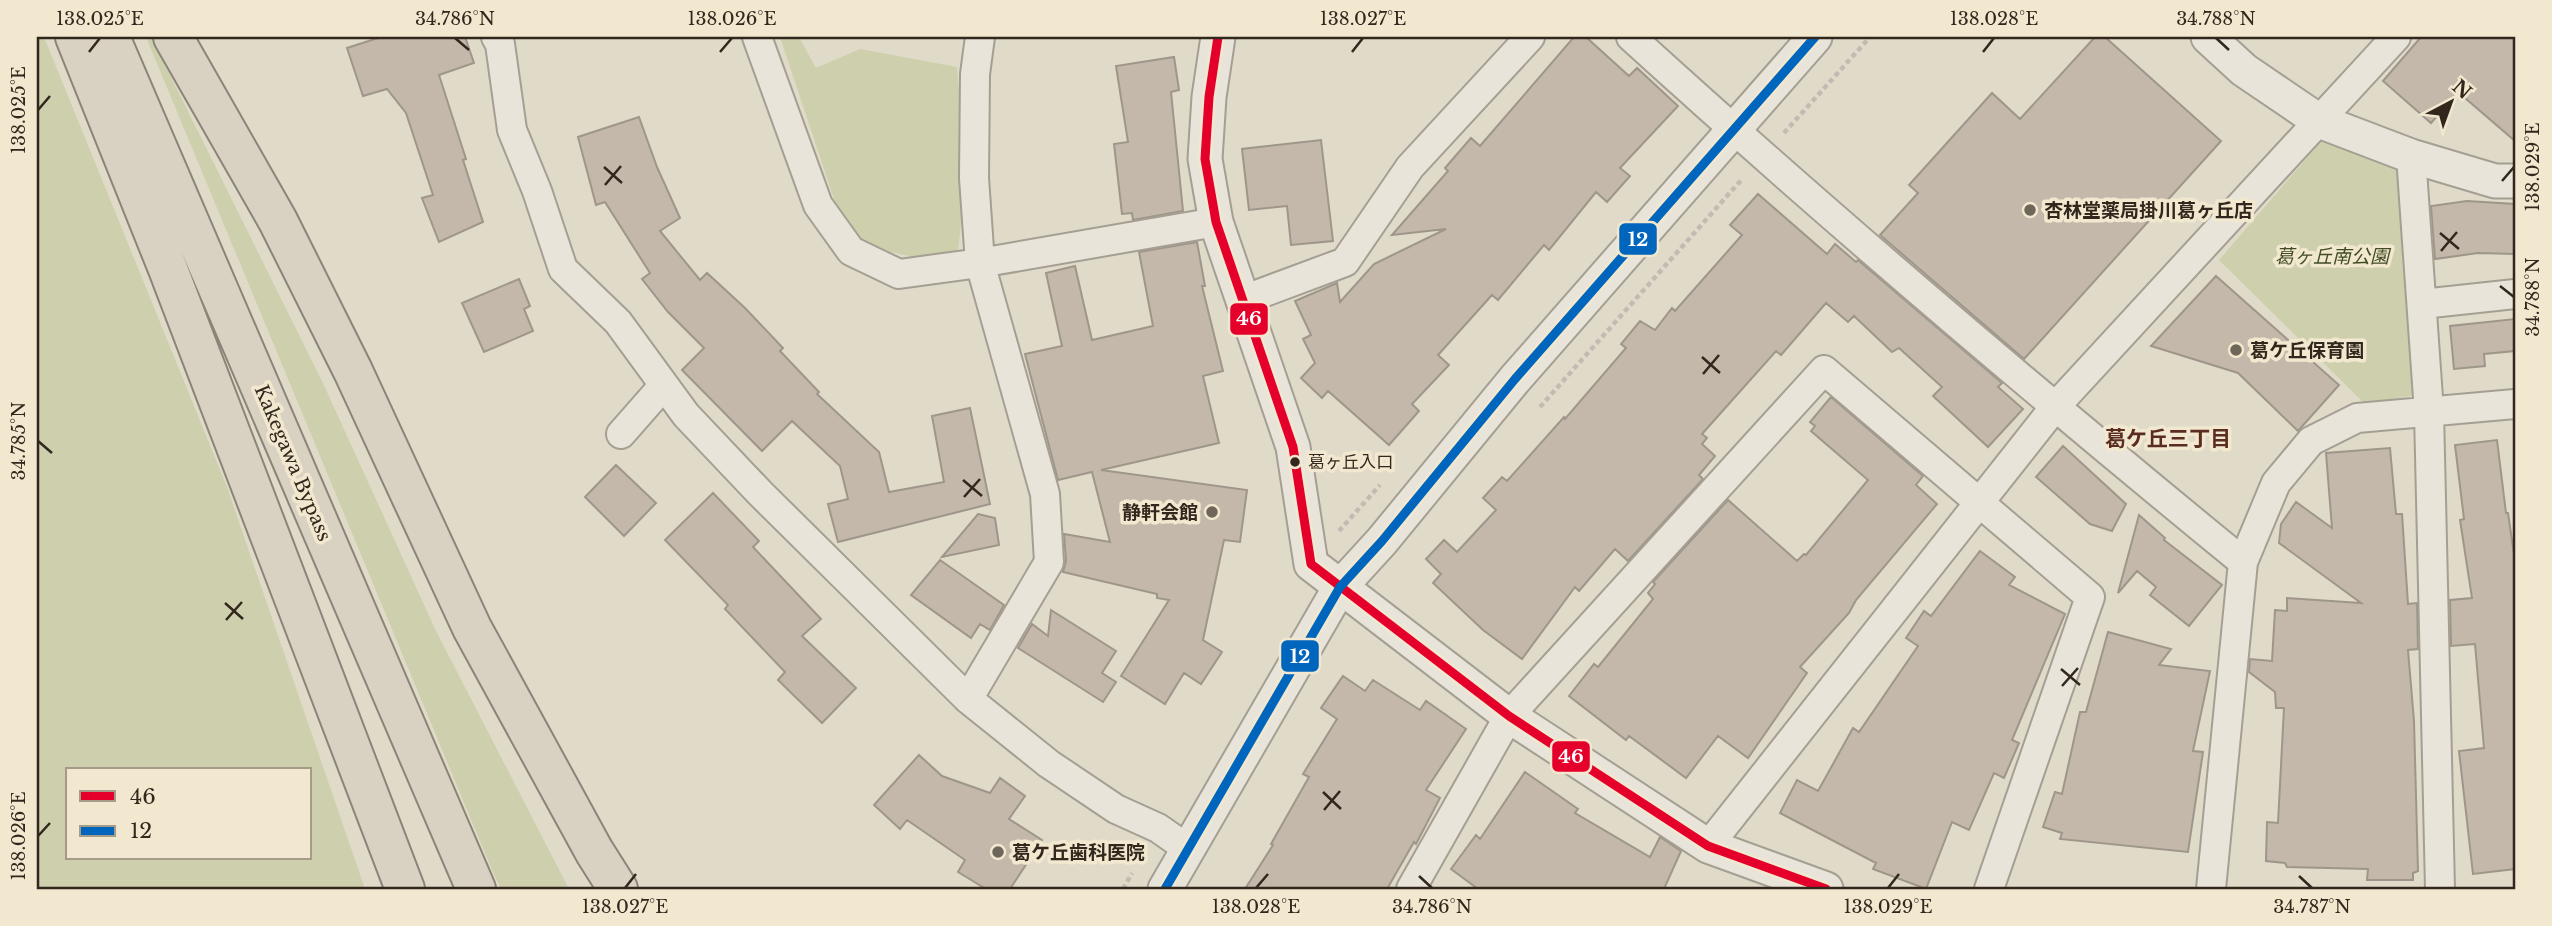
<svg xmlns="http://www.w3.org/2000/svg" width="2552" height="926" font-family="'Libre Baskerville','Noto Sans JP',serif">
  <rect width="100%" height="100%" fill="#e0dac9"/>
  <path fill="#cecfac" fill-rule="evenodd" d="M 37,37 L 44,37 L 227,487 L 365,889 L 37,889 ZM 68,770 L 310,770 L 310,858 L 68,858 Z
    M 146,37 L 151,37 L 321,379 L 436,631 L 569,889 L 501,889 L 492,870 Z
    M 780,37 L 799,37 L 816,68 L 860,49 L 957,67 L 966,182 L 958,250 L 923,259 L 891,252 L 858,237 L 836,205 Z
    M 2325,137 L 2412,163 L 2415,395 L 2365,404 L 2219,260 Z"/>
  <path fill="#c3b8aa" stroke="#9f968a" stroke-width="2" d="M 381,37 L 465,37 L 474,63 L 439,75 L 466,159 L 463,160 L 483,222 L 439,242 L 422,198 L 433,195 L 406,113 L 387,89 L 363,96 L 347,48 Z
    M 1574,37 L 1586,37 L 1629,76 L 1637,68 L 1678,106 L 1620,168 L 1630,176 L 1607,202 L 1596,192 L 1549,250 L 1544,245 L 1498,300 L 1492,295 L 1438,355 L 1449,365 L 1412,404 L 1419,411 L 1389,445 L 1328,391 L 1322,398 L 1301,378 L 1315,363 L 1303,339 L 1311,335 L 1295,301 L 1337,283 L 1340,302 L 1374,264 L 1446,229 L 1392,235 L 1448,171 L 1445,168 L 1471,138 L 1480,146 Z
    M 2095,37 L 2105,37 L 2221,141 L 2024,359 L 1880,235 L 1918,193 L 1909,185 L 1992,93 L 2020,119 Z
    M 2421,37 L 2515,37 L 2515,141 L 2458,92 L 2431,123 L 2383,81 Z
    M 1174,57 L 1179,90 L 1171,92 L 1183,211 L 1133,220 L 1132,213 L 1122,214 L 1114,144 L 1128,142 L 1116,66 Z
    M 639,117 L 657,167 L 680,218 L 660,231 L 700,280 L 707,273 L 745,308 L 783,348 L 780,351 L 819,392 L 817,394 L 879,452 L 889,492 L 944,482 L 932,416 L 970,408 L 990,504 L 838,542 L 828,504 L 848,499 L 840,466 L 792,421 L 762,451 L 682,370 L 704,348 L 668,312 L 642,279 L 650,273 L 605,202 L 596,205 L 578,137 Z
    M 1321,140 L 1333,241 L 1291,245 L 1287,206 L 1249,210 L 1242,149 Z
    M 1758,194 L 1827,254 L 1835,244 L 1856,262 L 1858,260 L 2002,383 L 1998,387 L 2023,409 L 1988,447 L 1933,396 L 1942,387 L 1899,348 L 1892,352 L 1854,316 L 1848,322 L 1826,303 L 1781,355 L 1776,351 L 1702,434 L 1707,438 L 1702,444 L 1715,456 L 1699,475 L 1703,479 L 1628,561 L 1615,549 L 1579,591 L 1575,587 L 1522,659 L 1483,630 L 1433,583 L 1441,574 L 1426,559 L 1444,540 L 1457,552 L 1496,510 L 1483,498 L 1502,477 L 1507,481 L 1564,417 L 1565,419 L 1626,348 L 1621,344 L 1640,321 L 1655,330 L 1672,308 L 1675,311 L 1742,235 L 1730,225 Z
    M 2467,201 L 2515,204 L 2515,254 L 2478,253 L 2435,259 L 2431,206 Z
    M 1197,242 L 1205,286 L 1202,286 L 1223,371 L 1203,376 L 1219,443 L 1101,470 L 1247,490 L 1240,542 L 1224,540 L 1203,640 L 1222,652 L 1201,684 L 1184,673 L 1165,704 L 1121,676 L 1169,600 L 1157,598 L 1157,594 L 1063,572 L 1066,561 L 1064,534 L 1110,542 L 1092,472 L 1058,480 L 1025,354 L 1062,346 L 1046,273 L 1075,266 L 1092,340 L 1153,326 L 1139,252 Z
    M 2216,276 L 2339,385 L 2298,431 L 2238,373 L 2151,346 Z
    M 519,279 L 530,306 L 524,309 L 533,331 L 484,352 L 462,303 Z
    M 2515,319 L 2515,351 L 2484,354 L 2485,366 L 2454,369 L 2450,326 Z
    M 1831,397 L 1923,476 L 1916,485 L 1937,504 L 1856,600 L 1849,613 L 1800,667 L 1807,673 L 1748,758 L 1718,736 L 1686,778 L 1629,736 L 1626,740 L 1569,696 L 1594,664 L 1598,667 L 1653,599 L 1648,593 L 1655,584 L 1653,582 L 1728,500 L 1797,561 L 1804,554 L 1806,555 L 1868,480 L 1811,431 L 1815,426 L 1810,422 Z
    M 2497,440 L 2506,513 L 2508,513 L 2515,561 L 2515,869 L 2473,874 L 2459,751 L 2484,748 L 2475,644 L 2451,646 L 2450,600 L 2472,598 L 2460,520 L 2464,519 L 2455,445 Z
    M 2063,446 L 2126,504 L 2112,531 L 2090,524 L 2036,477 Z
    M 2390,448 L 2396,514 L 2402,514 L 2408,604 L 2417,603 L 2418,649 L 2408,650 L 2414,721 L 2418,871 L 2413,873 L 2413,880 L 2367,880 L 2368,869 L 2287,867 L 2285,863 L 2266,861 L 2267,822 L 2278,823 L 2284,708 L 2276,708 L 2275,692 L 2249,672 L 2250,659 L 2272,661 L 2275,610 L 2287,611 L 2287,598 L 2361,603 L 2279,543 L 2281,524 L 2296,502 L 2332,528 L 2326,453 Z
    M 616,465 L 656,503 L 624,536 L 585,497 Z
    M 713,493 L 759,541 L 753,547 L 821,619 L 802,636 L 856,688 L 822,723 L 778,680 L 785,672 L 725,609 L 728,605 L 665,540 Z
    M 978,514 L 995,518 L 999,545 L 942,557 Z
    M 2139,515 L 2165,538 L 2164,540 L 2222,585 L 2189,626 L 2150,595 L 2156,587 L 2137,571 L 2118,593 Z
    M 1980,551 L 2015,577 L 2009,585 L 2065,614 L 2012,740 L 2019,743 L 2004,778 L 1994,773 L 1969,830 L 1952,822 L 1926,889 L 1873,869 L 1876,863 L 1780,813 L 1797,780 L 1818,791 L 1853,728 L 1859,732 L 1918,646 L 1906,638 L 1924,611 L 1931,616 Z
    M 940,560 L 1004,605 L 990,630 L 980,624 L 971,638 L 911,595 Z
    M 1051,610 L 1116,651 L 1102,673 L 1116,682 L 1103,702 L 1018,648 L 1032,624 L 1048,636 Z
    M 2108,632 L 2171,649 L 2159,665 L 2210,671 L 2193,751 L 2203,752 L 2188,852 L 2060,839 L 2062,833 L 2043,827 L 2055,792 L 2062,794 L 2080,712 L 2086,712 Z
    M 1343,676 L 1365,691 L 1373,680 L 1420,710 L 1426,701 L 1466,729 L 1426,790 L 1440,798 L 1416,844 L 1414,842 L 1387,889 L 1245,889 L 1273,845 L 1271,844 L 1309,777 L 1303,774 L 1337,719 L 1321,708 Z
    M 919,755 L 942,776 L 990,793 L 1000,778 L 1025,796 L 1009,819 L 1042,840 L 1010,889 L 986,889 L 958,872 L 965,860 L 907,820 L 900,829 L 874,805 Z
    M 1525,772 L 1578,809 L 1575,813 L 1650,857 L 1660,837 L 1681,851 L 1664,889 L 1478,889 L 1451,869 L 1476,835 L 1480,839 Z"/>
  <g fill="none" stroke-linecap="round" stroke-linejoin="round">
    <defs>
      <path id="minor" d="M 496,37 L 500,44 L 512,130 L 537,191 L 563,269 L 618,322 L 686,415 L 760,493 L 968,699 L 1049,764 L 1116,809 L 1158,828 L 1188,849
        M 757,37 L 818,205 L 851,251 L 899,274 L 980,263 L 1216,222
        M 1631,37 C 1830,218 2035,392 2243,562
        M 2411,156 L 2429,412 L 2440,889
        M 1243,300 L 1345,262 L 1410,167 L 1530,37
        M 2422,304 L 2515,294
        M 621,434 L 664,385
        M 968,699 L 1049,562 L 1045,494 L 980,263 L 974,178 L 975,74 L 980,37
        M 1708,846 L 2054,408 L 2396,37
        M 1411,889 L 1509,716 L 1824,370 L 2090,597 L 1989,889
        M 2211,889 L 2243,562 L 2276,483 L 2311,441 L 2357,418 L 2515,404"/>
      <path id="tertiary" d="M 1218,37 L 1209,97 L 1205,159 L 1216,222 L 1293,447 L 1311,564 L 1509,716 L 1708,846 L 1826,889
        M 2208,37 L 2244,70 L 2319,121 L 2411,156 L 2495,181 L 2515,181
        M 1165,889 L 1340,587 L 1382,541 L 1515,379 L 1815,37"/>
      <path id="trunk" d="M 75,37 L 168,269 L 405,889
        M 110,37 L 476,889
        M 173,37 L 278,221 L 353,371 L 472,628 L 594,851 L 618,889"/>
    </defs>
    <use href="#minor" stroke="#a59f93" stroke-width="32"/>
    <use href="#tertiary" stroke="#a59f93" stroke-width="37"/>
    <use href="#trunk" stroke="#8a8479" stroke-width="42"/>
    <path stroke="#c1bbb2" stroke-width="4.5" stroke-dasharray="5 3.5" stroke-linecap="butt" d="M 1784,133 L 1870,37
      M 1540,407 L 1743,178
      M 1339,531 L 1380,485
      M 1123,889 L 1132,873"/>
    <use href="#minor" stroke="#e8e4da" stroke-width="28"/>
    <use href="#tertiary" stroke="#e8e4da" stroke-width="33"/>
    <use href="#trunk" stroke="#d9d2c3" stroke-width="38"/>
    <defs>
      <path id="bus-1" d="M 1218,37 L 1209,97 L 1205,159 L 1216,222 L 1293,447 L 1311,564 L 1509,716 L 1708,846 L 1826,889"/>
      <path id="bus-2" d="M 1165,889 L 1340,587 L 1382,541 L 1515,379 L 1815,37"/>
    </defs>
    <use href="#bus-1" stroke="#f1e8cf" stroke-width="14"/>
    <use href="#bus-2" stroke="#f1e8cf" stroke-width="14"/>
    <use href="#bus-1" stroke="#e4002b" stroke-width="9"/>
    <use href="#bus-2" stroke="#0065bd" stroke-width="9"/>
  </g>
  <path fill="none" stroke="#31271d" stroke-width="2.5" d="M 455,38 L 469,50M 2216,38 L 2229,50M 89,52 L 100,38M 720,52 L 732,38M 1352,52 L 1363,38M 1983,52 L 1994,38M 38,110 L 50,96M 604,167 L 622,183M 2502,181 L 2514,167M 605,185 L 621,166M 2440,233 L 2459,249M 2441,251 L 2457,232M 2500,286 L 2514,297M 1702,357 L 1720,373M 1703,374 L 1719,355M 38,441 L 52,453M 963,480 L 982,496M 964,497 L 980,479M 225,603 L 243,619M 226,620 L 242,602M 2061,669 L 2080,685M 2062,686 L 2078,668M 1323,792 L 1341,809M 1324,810 L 1340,791M 38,836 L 50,823M 1419,876 L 1432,888M 2299,876 L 2312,888M 625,888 L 636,874M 1256,888 L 1268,874M 1888,888 L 1899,874"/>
  <g fill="#6e6659" stroke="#f1e8cf" stroke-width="2.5">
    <circle cx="2030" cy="210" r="7"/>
    <circle cx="2236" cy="350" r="7"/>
    <circle cx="1212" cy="512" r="7"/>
    <circle cx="998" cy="852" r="7"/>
  </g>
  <circle fill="#31271d" stroke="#f1e8cf" stroke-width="2.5" cx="1295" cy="462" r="6"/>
  <g text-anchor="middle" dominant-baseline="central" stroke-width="7" stroke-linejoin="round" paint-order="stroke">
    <g font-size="17" fill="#31271d" stroke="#f1e8cf" text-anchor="start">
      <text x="1308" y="462">葛ヶ丘入口</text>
    </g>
    <g font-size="19" font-weight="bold" fill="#31271d" stroke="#f1e8cf" text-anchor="start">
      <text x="2044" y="210">杏林堂薬局掛川葛ヶ丘店</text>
      <text x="2250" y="350">葛ケ丘保育園</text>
      <text x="1198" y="512" text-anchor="end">静軒会館</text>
      <text x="1012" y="852">葛ケ丘歯科医院</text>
    </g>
    <g font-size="19" font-style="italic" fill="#414c25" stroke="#f1e8cf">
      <text x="2332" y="256">葛ヶ丘南公園</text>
    </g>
    <g font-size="19" fill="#31271d" stroke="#f1e8cf">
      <text transform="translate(293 463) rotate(67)">Kakegawa Bypass</text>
    </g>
    <g font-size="21" font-weight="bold" fill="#5a2d20" stroke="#f1e8cf">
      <text x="2168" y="439">葛ケ丘三丁目</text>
    </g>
  </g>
  <g stroke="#f1e8cf" stroke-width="2.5">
    <rect x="1618" y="222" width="40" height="34" rx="7" fill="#0065bd"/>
    <rect x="1229" y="302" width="40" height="34" rx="7" fill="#e4002b"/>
    <rect x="1280" y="639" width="40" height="34" rx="7" fill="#0065bd"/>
    <rect x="1551" y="740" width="40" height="33" rx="7" fill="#e4002b"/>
  </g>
  <g font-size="19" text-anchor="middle" font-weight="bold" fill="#fff">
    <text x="1638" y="246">12</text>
    <text x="1249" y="325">46</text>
    <text x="1300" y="663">12</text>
    <text x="1571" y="763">46</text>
  </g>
  <rect width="2552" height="926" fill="none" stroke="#f1e8cf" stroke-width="77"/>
  <rect x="66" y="768" width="245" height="91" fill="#f1e8cf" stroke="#a49b88" stroke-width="2"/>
  <rect x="80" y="791" width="35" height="10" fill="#e4002b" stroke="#a49b88" stroke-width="2"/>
  <text x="130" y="804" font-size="21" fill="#31271d">46</text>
  <rect x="80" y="826" width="35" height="10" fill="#0065bd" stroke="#a49b88" stroke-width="2"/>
  <text x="130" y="838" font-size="21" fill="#31271d">12</text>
  <g transform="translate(2451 102) rotate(41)" stroke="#f1e8cf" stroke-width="5" paint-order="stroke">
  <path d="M0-5L12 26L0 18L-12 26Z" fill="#31271d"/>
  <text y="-10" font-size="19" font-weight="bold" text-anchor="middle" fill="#31271d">N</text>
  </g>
  <rect x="38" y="38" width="2476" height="850" fill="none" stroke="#31271d" stroke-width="2.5"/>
  <g font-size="18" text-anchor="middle" fill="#31271d">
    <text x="100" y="25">138.025°E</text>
    <text x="455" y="25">34.786°N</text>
    <text x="732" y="25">138.026°E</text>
    <text x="1363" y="25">138.027°E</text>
    <text x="1994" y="25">138.028°E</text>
    <text x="2216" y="25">34.788°N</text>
    <text transform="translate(19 110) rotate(-90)" y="6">138.025°E</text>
    <text transform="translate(2533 167) rotate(-90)" y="6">138.029°E</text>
    <text transform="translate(2533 297) rotate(-90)" y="6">34.788°N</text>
    <text transform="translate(19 441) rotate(-90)" y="6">34.785°N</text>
    <text transform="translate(19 836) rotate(-90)" y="6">138.026°E</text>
    <text x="625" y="913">138.027°E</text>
    <text x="1256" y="913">138.028°E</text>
    <text x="1432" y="913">34.786°N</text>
    <text x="1888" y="913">138.029°E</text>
    <text x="2312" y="913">34.787°N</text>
  </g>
</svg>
